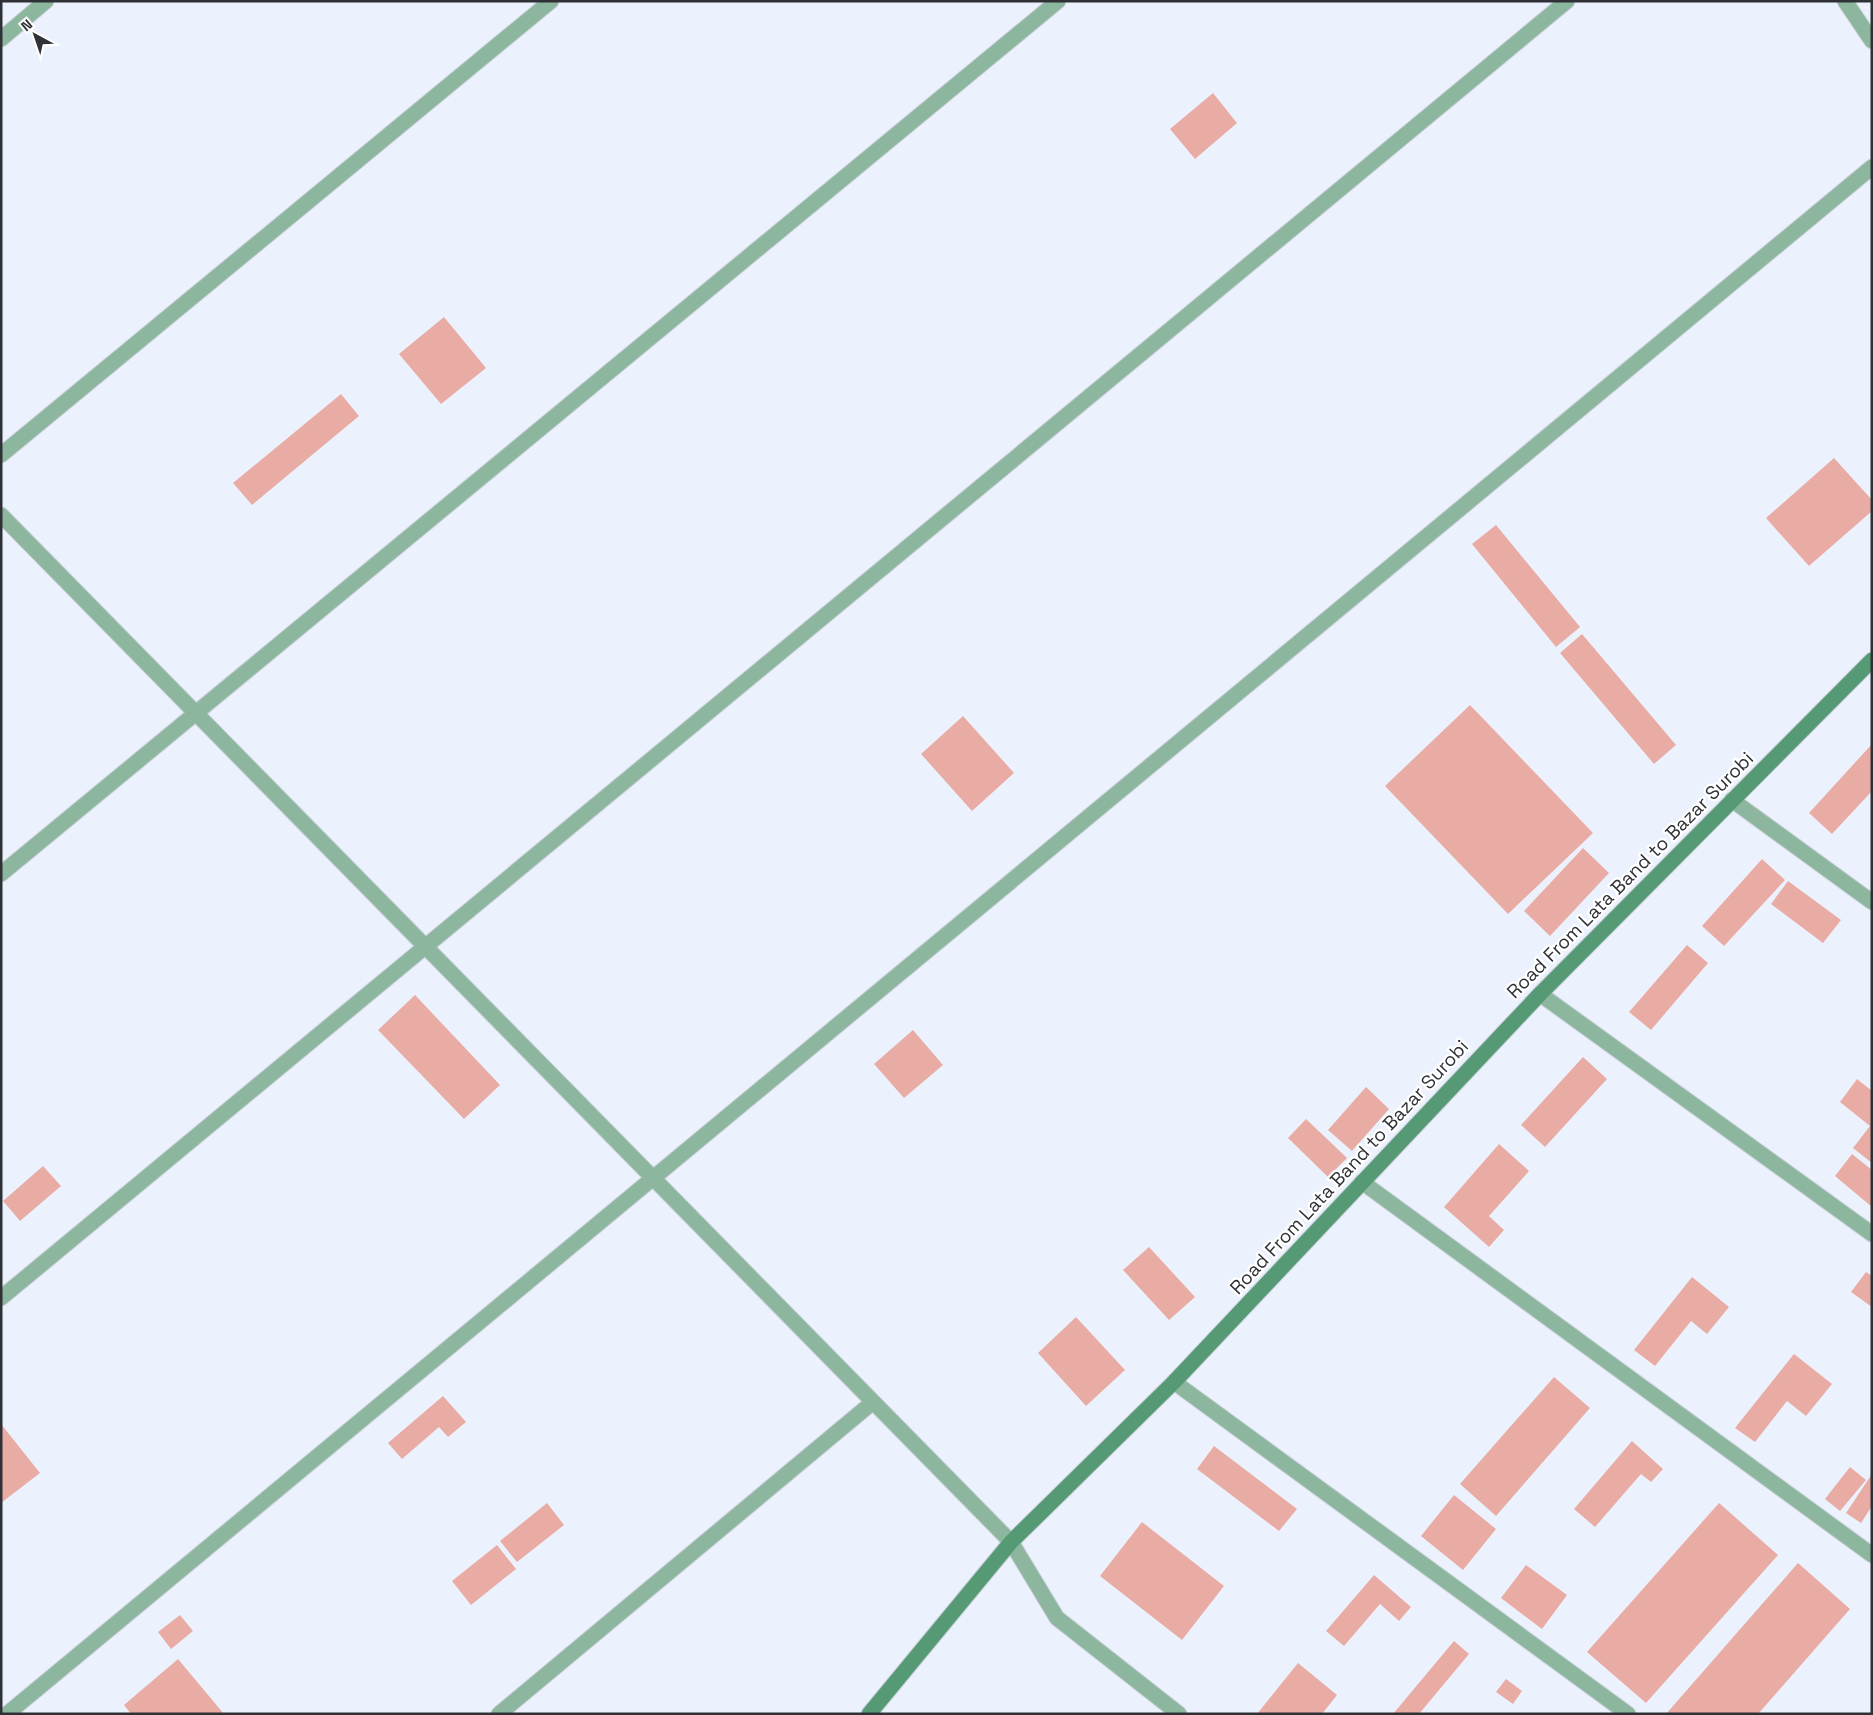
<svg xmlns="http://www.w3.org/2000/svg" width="1873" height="1715" font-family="'Space Grotesk',sans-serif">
  <rect width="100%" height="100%" fill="#ecf2fd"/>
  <path fill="#e9aca4" d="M 1213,93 L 1237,123 L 1195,159 L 1170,129 Z
    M 444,317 L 486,368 L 441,404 L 399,354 Z
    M 341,394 L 359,416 L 252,505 L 233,483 Z
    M 1834,458 L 1872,500 L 1872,511 L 1809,566 L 1766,518 Z
    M 1496,525 L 1580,627 L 1556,647 L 1472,544 Z
    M 1582,634 L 1676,745 L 1654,764 L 1560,653 Z
    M 1470,705 L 1593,833 L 1508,914 L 1385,786 Z
    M 963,716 L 1014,773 L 972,811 L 921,754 Z
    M 1872,744 L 1872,791 L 1832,834 L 1809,813 Z
    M 1583,848 L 1609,873 L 1550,936 L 1524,911 Z
    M 1762,859 L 1785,880 L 1724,946 L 1702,926 Z
    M 1788,881 L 1841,920 L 1823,943 L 1771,904 Z
    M 1687,945 L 1708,963 L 1651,1030 L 1629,1012 Z
    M 415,995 L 500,1085 L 464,1119 L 378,1030 Z
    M 913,1030 L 943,1065 L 904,1098 L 874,1064 Z
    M 1583,1057 L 1607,1079 L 1545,1147 L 1521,1125 Z
    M 1857,1079 L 1872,1091 L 1872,1163 L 1853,1148 L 1870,1126 L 1840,1102 Z
    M 1366,1087 L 1389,1109 L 1352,1151 L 1328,1130 Z
    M 1306,1119 L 1347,1158 L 1328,1177 L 1288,1138 Z
    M 1499,1144 L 1529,1171 L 1489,1216 L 1504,1230 L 1489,1247 L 1444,1207 Z
    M 1852,1154 L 1872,1170 L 1872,1207 L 1835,1176 Z
    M 43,1166 L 61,1186 L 20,1221 L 3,1201 Z
    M 1149,1247 L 1195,1297 L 1169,1320 L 1123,1270 Z
    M 1866,1272 L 1872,1276 L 1872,1307 L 1851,1292 Z
    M 1692,1277 L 1729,1307 L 1707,1334 L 1691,1321 L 1655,1366 L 1634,1350 Z
    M 1076,1317 L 1125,1370 L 1086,1406 L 1038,1353 Z
    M 1794,1354 L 1832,1384 L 1806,1416 L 1787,1401 L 1755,1442 L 1735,1428 Z
    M 1554,1377 L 1590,1408 L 1496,1516 L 1460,1484 Z
    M 443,1396 L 466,1422 L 448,1437 L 439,1427 L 402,1459 L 388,1443 Z
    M 1,1424 L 40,1473 L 1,1503 Z
    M 1632,1441 L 1663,1469 L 1651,1482 L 1641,1474 L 1595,1527 L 1574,1509 Z
    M 1214,1446 L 1297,1509 L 1279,1531 L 1197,1469 Z
    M 1850,1467 L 1866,1480 L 1840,1511 L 1825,1499 Z
    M 1872,1474 L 1872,1506 L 1861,1523 L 1846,1513 Z
    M 1454,1495 L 1496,1529 L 1463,1570 L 1421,1536 Z
    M 547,1503 L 564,1525 L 517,1562 L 500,1541 Z
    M 1719,1503 L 1778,1555 L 1646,1703 L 1587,1652 Z
    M 1142,1522 L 1224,1586 L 1182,1640 L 1100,1576 Z
    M 497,1545 L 516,1569 L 471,1605 L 452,1581 Z
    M 1798,1563 L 1850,1609 L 1758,1714 L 1666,1714 Z
    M 1526,1565 L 1567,1595 L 1542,1629 L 1501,1598 Z
    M 1374,1575 L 1411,1607 L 1399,1621 L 1380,1604 L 1344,1646 L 1326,1631 Z
    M 180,1615 L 193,1631 L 171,1649 L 158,1632 Z
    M 1454,1641 L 1469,1654 L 1419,1714 L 1393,1714 Z
    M 178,1659 L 224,1714 L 131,1714 L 124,1705 Z
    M 1298,1663 L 1337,1695 L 1322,1714 L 1257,1714 Z
    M 1506,1679 L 1522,1691 L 1513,1704 L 1496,1692 Z"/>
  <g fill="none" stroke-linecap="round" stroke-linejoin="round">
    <defs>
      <path id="street" d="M 1845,1 L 1872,41
        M 1,39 L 46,1
        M 1,455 L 551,1
        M 1,515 L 1011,1542 L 1057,1618 L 1179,1714
        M 1732,800 L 1872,902
        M 1,874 L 1058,1
        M 1540,994 L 1872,1234
        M 1362,1182 L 1872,1555
        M 1,1298 L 1567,1
        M 1174,1382 L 1628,1714
        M 7,1714 L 1872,167
        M 499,1714 L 873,1402"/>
      <path id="secondary" d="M 869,1714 L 1011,1542 L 1174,1382 L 1540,994 L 1872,660"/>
    </defs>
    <use href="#street" stroke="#cacfd9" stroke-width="17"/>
    <use href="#secondary" stroke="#cacfd9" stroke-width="17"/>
    <use href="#street" stroke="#8cb79e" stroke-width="15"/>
    <use href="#secondary" stroke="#559a75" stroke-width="15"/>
  </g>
  <g text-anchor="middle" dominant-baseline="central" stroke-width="4.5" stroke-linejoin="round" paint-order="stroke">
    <g font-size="19" fill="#2f3136" stroke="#fff">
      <text transform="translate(1630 875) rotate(-45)">Road From Lata Band to Bazar Surobi</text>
      <text transform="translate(1349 1167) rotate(-47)">Road From Lata Band to Bazar Surobi</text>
    </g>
  </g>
  <rect width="1873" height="1715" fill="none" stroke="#2f3136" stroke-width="5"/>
  <g transform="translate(35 35) rotate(320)" stroke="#ffffff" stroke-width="4" paint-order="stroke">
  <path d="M0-4L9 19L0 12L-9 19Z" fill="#2f3136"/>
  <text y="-8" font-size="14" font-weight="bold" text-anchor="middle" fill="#2f3136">N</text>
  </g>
</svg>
